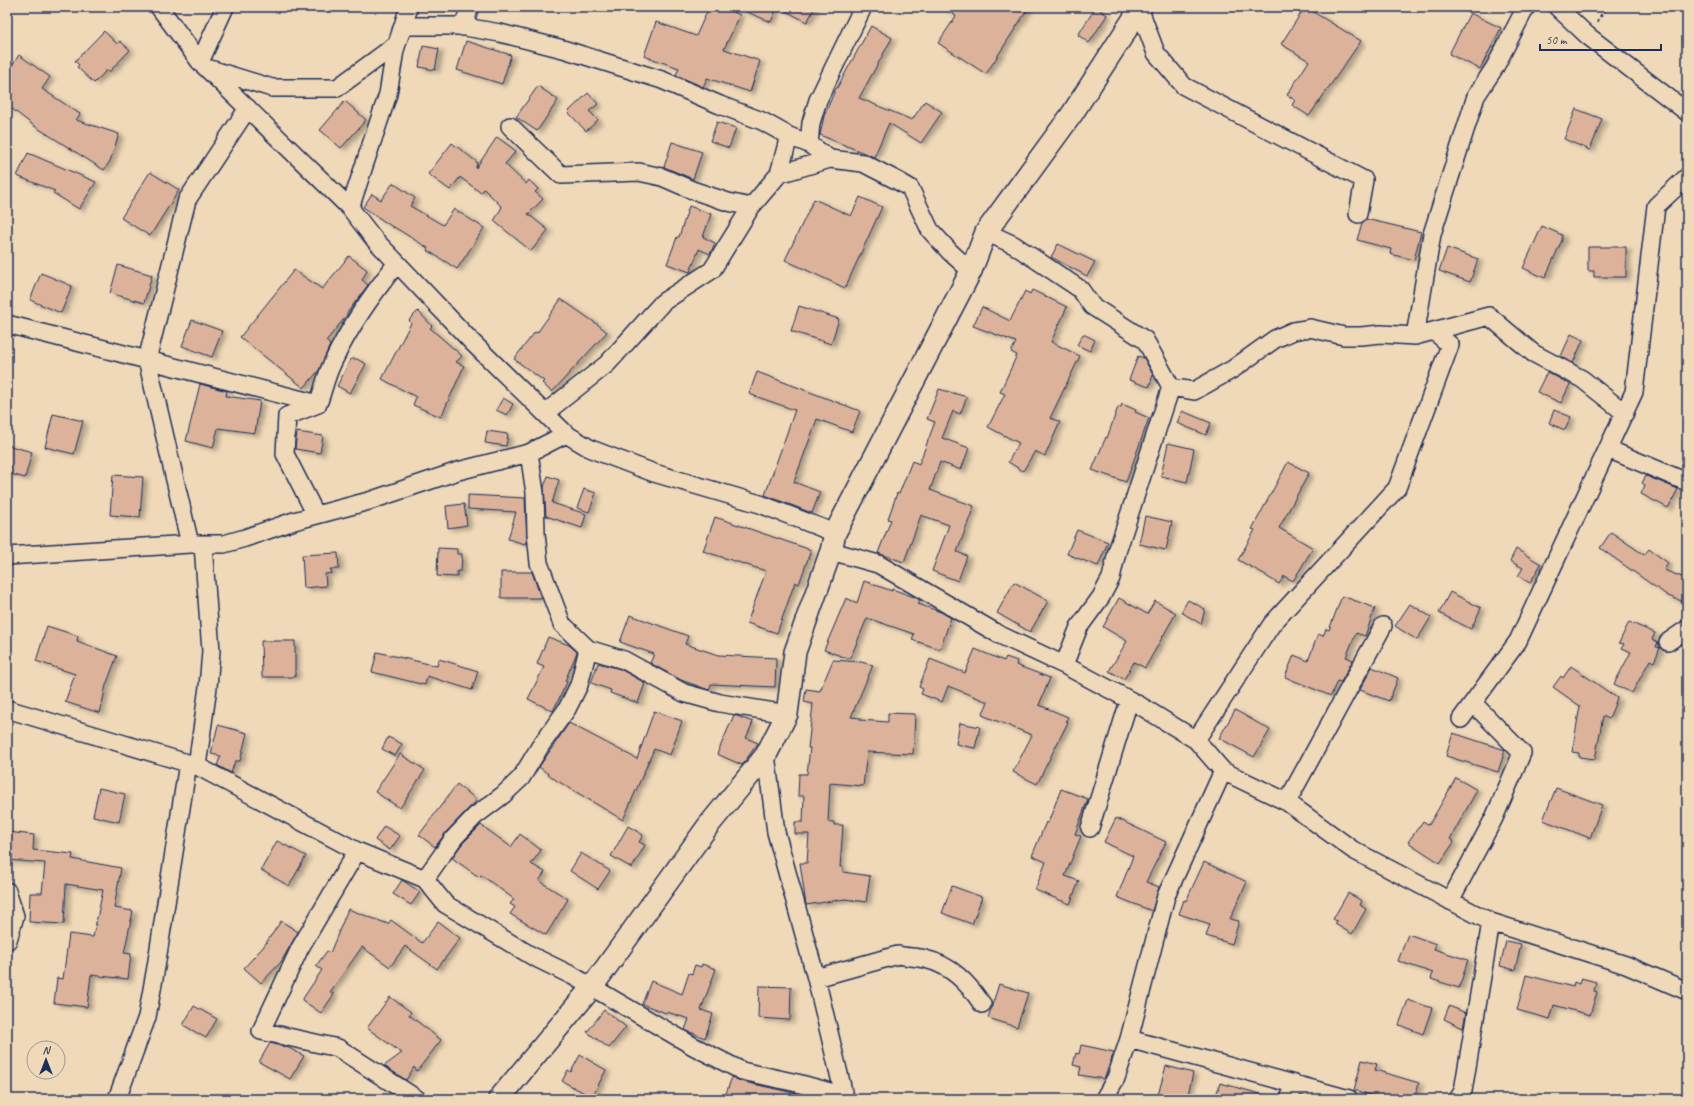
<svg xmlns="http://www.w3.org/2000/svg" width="1694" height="1106" font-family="Caveat,sans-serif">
  <defs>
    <filter id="shadow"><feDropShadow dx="4.5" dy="2.5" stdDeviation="2" flood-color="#0004"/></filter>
  </defs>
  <rect width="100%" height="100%" fill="#f0d9b8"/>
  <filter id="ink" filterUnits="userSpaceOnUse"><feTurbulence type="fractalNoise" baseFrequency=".025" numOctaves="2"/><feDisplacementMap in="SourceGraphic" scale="8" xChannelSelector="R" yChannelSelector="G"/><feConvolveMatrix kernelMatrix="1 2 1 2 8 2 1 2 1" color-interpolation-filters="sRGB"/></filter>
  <g filter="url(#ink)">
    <path fill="#dcb39a" stroke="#1b2f5e" filter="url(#shadow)" d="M 709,7 L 722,7 L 740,15 L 724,49 L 760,61 L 750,92 L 707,78 L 703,87 L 676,75 L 679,68 L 644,56 L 656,22 L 696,36 Z
      M 735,7 L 777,7 L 771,22 Z
      M 778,7 L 815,7 L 807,22 Z
      M 942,7 L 1029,7 L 986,74 L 938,43 L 956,16 Z
      M 1096,7 L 1107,15 L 1089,43 L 1078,35 Z
      M 1305,7 L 1361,41 L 1309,116 L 1292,105 L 1295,100 L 1287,95 L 1309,61 L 1281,44 Z
      M 1470,13 L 1501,28 L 1480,69 L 1449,54 Z
      M 871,26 L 892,38 L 859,98 L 912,120 L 925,101 L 942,112 L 921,143 L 889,123 L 874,157 L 820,135 L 824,116 L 836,88 L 837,88 Z
      M 104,31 L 117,44 L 120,41 L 130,50 L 109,72 L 107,70 L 94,83 L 77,67 L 79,65 L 75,61 Z
      M 466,41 L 511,55 L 502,84 L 457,70 Z
      M 423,46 L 439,49 L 435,70 L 419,67 Z
      M 19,55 L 50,77 L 42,89 L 80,114 L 76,120 L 119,134 L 110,161 L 104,170 L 33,125 L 7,105 L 7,73 Z
      M 538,86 L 558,100 L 537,131 L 516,117 Z
      M 588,93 L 598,104 L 589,111 L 598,120 L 586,131 L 568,112 Z
      M 345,101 L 366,120 L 341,148 L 320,130 Z
      M 1576,109 L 1602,119 L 1590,150 L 1564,139 Z
      M 717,122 L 736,128 L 729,148 L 710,141 Z
      M 497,137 L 516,151 L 505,164 L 526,184 L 529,180 L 538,189 L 535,192 L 543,199 L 528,214 L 548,230 L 531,251 L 494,221 L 502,207 L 484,189 L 481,193 L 460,177 L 450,190 L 428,174 L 452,143 L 477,162 L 476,168 Z
      M 672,142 L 702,152 L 693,179 L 664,167 Z
      M 28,153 L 96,182 L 79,209 L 53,193 L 55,191 L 17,176 Z
      M 150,172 L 179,190 L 150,236 L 121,218 Z
      M 393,183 L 415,198 L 410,206 L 443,225 L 454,209 L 484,228 L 457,269 L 427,250 L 428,248 L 394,227 L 394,228 L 363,207 L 372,194 L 381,200 Z
      M 860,197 L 882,207 L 845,288 L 785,260 L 814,199 L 851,216 Z
      M 689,206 L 711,214 L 703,237 L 715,243 L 710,254 L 699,249 L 690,272 L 667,264 L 677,237 L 679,237 Z
      M 1366,219 L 1421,232 L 1414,260 L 1390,254 L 1391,249 L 1357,240 L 1362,223 Z
      M 1542,226 L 1562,235 L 1562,240 L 1545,278 L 1523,268 Z
      M 1058,244 L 1095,262 L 1087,276 L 1051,257 Z
      M 1588,247 L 1626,247 L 1626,277 L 1594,277 L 1594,271 L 1588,271 Z
      M 1447,248 L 1478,259 L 1470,282 L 1439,271 Z
      M 349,256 L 367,270 L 362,280 L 368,285 L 347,313 L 347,315 L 326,341 L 330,345 L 319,370 L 304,388 L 240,337 L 294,270 L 322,289 Z
      M 118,265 L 152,275 L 144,303 L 110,293 Z
      M 41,273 L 72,286 L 61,313 L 30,300 Z
      M 1032,290 L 1067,307 L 1051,342 L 1080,356 L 1050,418 L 1060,422 L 1045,456 L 1035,451 L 1023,471 L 1008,462 L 1019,443 L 988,427 L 1005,394 L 1000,392 L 1017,355 L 1011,352 L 1016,342 L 973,326 L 982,307 L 1010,321 L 1025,291 L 1030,294 Z
      M 561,299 L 597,324 L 607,332 L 552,392 L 542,383 L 544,381 L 514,359 L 535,332 L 537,333 Z
      M 799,306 L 839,319 L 831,344 L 791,331 Z
      M 418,311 L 432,326 L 430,328 L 462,356 L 456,362 L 464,366 L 441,417 L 413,405 L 416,397 L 382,379 L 411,323 L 409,320 Z
      M 192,320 L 222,331 L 212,357 L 182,346 Z
      M 1083,334 L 1095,340 L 1090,351 L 1077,345 Z
      M 1571,334 L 1583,340 L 1573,363 L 1561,356 Z
      M 1138,356 L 1144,358 L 1153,375 L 1149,387 L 1129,380 Z
      M 351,359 L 357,359 L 366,364 L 350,393 L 337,386 Z
      M 757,372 L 860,411 L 852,432 L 817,419 L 794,482 L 820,492 L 812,513 L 765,495 L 795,410 L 749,394 Z
      M 1547,372 L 1570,384 L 1561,403 L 1537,392 Z
      M 200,384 L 227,391 L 226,396 L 260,401 L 255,433 L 218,428 L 213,448 L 186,441 Z
      M 939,389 L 967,397 L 960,414 L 953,411 L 942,438 L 969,448 L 961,470 L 940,462 L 930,490 L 974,506 L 957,552 L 967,556 L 958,581 L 932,571 L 949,525 L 921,515 L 904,562 L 878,553 L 891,520 L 888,519 L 897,493 L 899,494 L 912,461 L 919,464 L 935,422 L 927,419 Z
      M 503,398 L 513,404 L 507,415 L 496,410 Z
      M 1122,404 L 1136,410 L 1135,412 L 1149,418 L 1126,482 L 1092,470 L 1106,437 L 1107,438 L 1118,407 L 1121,407 Z
      M 1554,410 L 1571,417 L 1565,430 L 1549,423 Z
      M 1182,411 L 1211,423 L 1206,435 L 1177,423 Z
      M 53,414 L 83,421 L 74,454 L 45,447 Z
      M 487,431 L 508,434 L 506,446 L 485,443 Z
      M 297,432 L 323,436 L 320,453 L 295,449 Z
      M 1168,443 L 1194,449 L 1187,482 L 1161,476 Z
      M 7,445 L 32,452 L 25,478 L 7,473 Z
      M 1288,462 L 1309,473 L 1279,528 L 1313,548 L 1293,581 L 1284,576 L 1279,584 L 1266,576 L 1266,575 L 1238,560 L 1255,530 L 1252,529 Z
      M 113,475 L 143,477 L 140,517 L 110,515 Z
      M 548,476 L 559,480 L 552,503 L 586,514 L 582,528 L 546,516 L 544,487 Z
      M 1646,476 L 1678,489 L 1668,508 L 1641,494 L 1645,485 L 1642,483 Z
      M 584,489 L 596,493 L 589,512 L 577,508 Z
      M 468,495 L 525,498 L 527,539 L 525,544 L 508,539 L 516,512 L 468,509 Z
      M 464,504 L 467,525 L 448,528 L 446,506 Z
      M 1145,516 L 1172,522 L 1166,550 L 1139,544 Z
      M 715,517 L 811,550 L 799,584 L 795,582 L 777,633 L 747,623 L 766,571 L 703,551 Z
      M 1077,530 L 1108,542 L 1098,566 L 1067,554 Z
      M 1611,532 L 1644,555 L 1649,549 L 1668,563 L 1664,570 L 1687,579 L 1687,603 L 1668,596 L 1600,548 Z
      M 438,548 L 457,549 L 457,554 L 462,554 L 461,571 L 457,571 L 457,577 L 437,576 Z
      M 1516,549 L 1541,564 L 1530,583 L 1518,576 L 1523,568 L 1510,561 Z
      M 338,553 L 339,569 L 330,569 L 332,573 L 325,574 L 326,586 L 304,588 L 302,555 Z
      M 501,572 L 532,572 L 541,598 L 501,598 Z
      M 864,581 L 892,591 L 892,589 L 914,597 L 920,600 L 918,604 L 941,612 L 951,618 L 940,649 L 912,640 L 914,634 L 867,618 L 850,659 L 824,650 L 846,598 L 857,603 Z
      M 1014,582 L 1048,601 L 1030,632 L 997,613 Z
      M 1450,592 L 1481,608 L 1471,629 L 1439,613 Z
      M 1342,596 L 1375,608 L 1365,636 L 1356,633 L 1346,657 L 1353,660 L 1341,682 L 1337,681 L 1331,696 L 1285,677 L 1294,655 L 1308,661 L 1318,634 L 1323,636 L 1326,629 L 1329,630 Z
      M 1119,598 L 1147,614 L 1155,601 L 1176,613 L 1145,668 L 1134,662 L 1124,679 L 1109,671 L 1127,641 L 1103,627 Z
      M 1188,600 L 1205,609 L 1201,624 L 1181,612 Z
      M 1410,604 L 1431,617 L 1417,640 L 1395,626 Z
      M 630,615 L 688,636 L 685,644 L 718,655 L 776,658 L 775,687 L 711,684 L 709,690 L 681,680 L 650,663 L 654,654 L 620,642 Z
      M 1629,622 L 1655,633 L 1652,639 L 1658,642 L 1656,647 L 1660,648 L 1654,662 L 1650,660 L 1632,693 L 1614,684 L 1631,652 L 1622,648 L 1624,644 L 1619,643 Z
      M 47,626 L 78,636 L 77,641 L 117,656 L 106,685 L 100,713 L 65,702 L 75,674 L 36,661 Z
      M 548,637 L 569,645 L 577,652 L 565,681 L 567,682 L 553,711 L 528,699 L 544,667 L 537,664 Z
      M 261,641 L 295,641 L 295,677 L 262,677 Z
      M 975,649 L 1004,661 L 1006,657 L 1017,661 L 1016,665 L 1050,678 L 1039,705 L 1068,717 L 1066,721 L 1068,722 L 1037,784 L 1013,772 L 1032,735 L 982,715 L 988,702 L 948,686 L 942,702 L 921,694 L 923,689 L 919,687 L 930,659 L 965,673 Z
      M 377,652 L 437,666 L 439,659 L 478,671 L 472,690 L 427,676 L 425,685 L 372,672 Z
      M 833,660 L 861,662 L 873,665 L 851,717 L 861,718 L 860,720 L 888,722 L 888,713 L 915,714 L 913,754 L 867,752 L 863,786 L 830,783 L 828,822 L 834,822 L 834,825 L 843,825 L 840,867 L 843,867 L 843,872 L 870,876 L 866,902 L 845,899 L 806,905 L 800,863 L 807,863 L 809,834 L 795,834 L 795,822 L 803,822 L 804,796 L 798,796 L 799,774 L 807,774 L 810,748 L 808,748 L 813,704 L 804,702 L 806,689 L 820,691 Z
      M 598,663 L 620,669 L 645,683 L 638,703 L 610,693 L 611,690 L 591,683 Z
      M 1571,666 L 1617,698 L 1609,719 L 1603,716 L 1595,759 L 1579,757 L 1579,753 L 1572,752 L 1580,706 L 1553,687 L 1561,676 L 1563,678 Z
      M 1372,667 L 1398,678 L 1389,701 L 1360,690 Z
      M 1235,710 L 1270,730 L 1254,757 L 1219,738 Z
      M 654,711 L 682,721 L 670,755 L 654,749 L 623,820 L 556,780 L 539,767 L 569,723 L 637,759 Z
      M 734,715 L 753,722 L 746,738 L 758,743 L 742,765 L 717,754 Z
      M 960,723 L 980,727 L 975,748 L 956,744 Z
      M 218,725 L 247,733 L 240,761 L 235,761 L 231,773 L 217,765 L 221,756 L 211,754 Z
      M 1453,733 L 1505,750 L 1498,772 L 1446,756 Z
      M 388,737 L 402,744 L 395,756 L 382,749 Z
      M 400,754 L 425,770 L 400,808 L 375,792 Z
      M 1456,778 L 1477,790 L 1450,839 L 1454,842 L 1440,863 L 1408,842 L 1423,821 L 1429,825 Z
      M 457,784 L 477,800 L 447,831 L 435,847 L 419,835 Z
      M 99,788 L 125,794 L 119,822 L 93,816 Z
      M 1556,788 L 1602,805 L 1590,838 L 1543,820 Z
      M 1061,789 L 1088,799 L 1075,834 L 1081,836 L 1065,876 L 1079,881 L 1070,904 L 1035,890 L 1046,862 L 1032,856 L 1046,822 L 1048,823 Z
      M 1116,818 L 1166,842 L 1146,882 L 1159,887 L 1152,911 L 1117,897 L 1133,856 L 1104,842 Z
      M 481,825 L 511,847 L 520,834 L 541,850 L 531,864 L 545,872 L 539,881 L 568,899 L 546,935 L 510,914 L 515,907 L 510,904 L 514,899 L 481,875 L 479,877 L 452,858 L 462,844 Z
      M 384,826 L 400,836 L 390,850 L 375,840 Z
      M 628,826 L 643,835 L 639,842 L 645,845 L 632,868 L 611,856 Z
      M 7,832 L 34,835 L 33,850 L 73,854 L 72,859 L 121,868 L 114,908 L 133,911 L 124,953 L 131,954 L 128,979 L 91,975 L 87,1007 L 54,1003 L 57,978 L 63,979 L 69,934 L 93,937 L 103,890 L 66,884 L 64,924 L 29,922 L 30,893 L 42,893 L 45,863 L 7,860 Z
      M 277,841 L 306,856 L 289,886 L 261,870 Z
      M 581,853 L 610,871 L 598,889 L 570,871 Z
      M 1204,862 L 1247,882 L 1230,919 L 1239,921 L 1232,944 L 1206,936 L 1210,924 L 1179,914 L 1184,900 L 1186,901 Z
      M 402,880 L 420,892 L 411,905 L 393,894 Z
      M 952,886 L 982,897 L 972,924 L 942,913 Z
      M 1348,893 L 1362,901 L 1360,905 L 1366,909 L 1352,934 L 1335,924 L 1337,921 L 1333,919 Z
      M 348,909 L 388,924 L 391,920 L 422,943 L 438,922 L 460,938 L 437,969 L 405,946 L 390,967 L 362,947 L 330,992 L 334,994 L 321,1013 L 302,1000 L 322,970 L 316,966 L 327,951 L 330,953 Z
      M 281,921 L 298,932 L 281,962 L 261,983 L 244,968 L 264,946 Z
      M 1408,934 L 1436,944 L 1434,949 L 1468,960 L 1459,988 L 1431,979 L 1433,973 L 1398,961 Z
      M 1506,941 L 1521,944 L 1515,970 L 1500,966 Z
      M 702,964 L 716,969 L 701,1010 L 713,1014 L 705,1038 L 685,1030 L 689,1019 L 667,1012 L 666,1013 L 642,1004 L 651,981 L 682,994 L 689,973 L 692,974 L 695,965 L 701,967 Z
      M 1526,975 L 1573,987 L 1574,982 L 1579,984 L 1581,978 L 1596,982 L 1594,991 L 1597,992 L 1590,1015 L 1554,1005 L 1550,1019 L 1517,1010 Z
      M 999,984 L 1028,993 L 1017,1027 L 988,1018 Z
      M 759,986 L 791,987 L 790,1020 L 758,1018 Z
      M 390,997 L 411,1012 L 409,1015 L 441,1040 L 417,1071 L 414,1067 L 406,1080 L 384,1066 L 402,1053 L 367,1028 Z
      M 1408,1000 L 1432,1008 L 1423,1034 L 1399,1025 Z
      M 194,1006 L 217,1019 L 206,1038 L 183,1025 Z
      M 1449,1006 L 1466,1013 L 1463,1028 L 1444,1019 Z
      M 604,1010 L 626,1027 L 609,1048 L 587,1032 Z
      M 270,1043 L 289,1048 L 304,1056 L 290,1079 L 259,1062 Z
      M 1081,1045 L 1114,1052 L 1104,1079 L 1079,1075 L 1081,1067 L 1073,1065 L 1076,1053 L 1079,1054 Z
      M 580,1055 L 606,1070 L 592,1097 L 562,1081 L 568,1070 L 571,1072 Z
      M 1362,1060 L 1377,1064 L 1375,1070 L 1419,1083 L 1414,1099 L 1384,1099 L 1354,1090 Z
      M 1166,1066 L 1193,1073 L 1187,1099 L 1173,1099 L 1158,1095 Z
      M 732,1077 L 740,1081 L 798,1094 L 798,1099 L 724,1099 Z
      M 1220,1083 L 1264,1095 L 1264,1099 L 1215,1099 Z"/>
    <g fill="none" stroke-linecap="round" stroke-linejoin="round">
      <defs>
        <path id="minor" d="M 159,7 L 200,62 L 350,208 L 374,239 L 397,263 L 472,342 L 566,434 L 591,449 L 654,473 L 760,504 L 835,533
          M 1557,7 L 1588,36 L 1687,112
          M 1140,10 L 1156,53 L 1184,86 L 1364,180 L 1358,214
          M 463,27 L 470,7
          M 401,31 L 408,26 L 459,26 L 500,33 L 563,49 L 662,80 L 720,105 L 762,121 L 789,136 L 809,144 L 830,159
          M 200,62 L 225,7
          M 210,69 L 272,88 L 337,88 L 397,44
          M 510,126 L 561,175 L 639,172 L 662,177 L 692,190 L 728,202 L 751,207
          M 809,144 L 811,123 L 818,100 L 863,7
          M 779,174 L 789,136
          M 350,208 L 388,94 L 395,50 L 409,7
          M 986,232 L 1014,245 L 1080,289 L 1092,306 L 1145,340 L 1171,387 L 1194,391 L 1233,369 L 1275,339 L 1293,331 L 1310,328 L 1344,336 L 1361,336 L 1381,334 L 1415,336 L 1489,316 L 1533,353 L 1582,379 L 1625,413
          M 7,324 L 318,404
          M 1415,336 L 1432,234 L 1476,96 L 1495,67 L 1526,7
          M 545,413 L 607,364 L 663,302 L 712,270 L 751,207 L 779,174 L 830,159 L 863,163 L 898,181 L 910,188 L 930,230 L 950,252 L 971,271
          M 1608,449 L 1687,482
          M 529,453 L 535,493 L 536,533 L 539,563 L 562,624 L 588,649 L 624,660 L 684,693 L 720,703 L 787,714
          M 316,515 L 285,454 L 287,416 L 318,404 C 323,391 326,376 332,364 C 349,327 372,295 397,263
          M 190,544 L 147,360 L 187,200 L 248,108
          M 831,551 L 878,564 L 1000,635 L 1064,665 L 1139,705 L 1196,740 L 1223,771 L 1287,802 L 1353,850 L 1491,922 L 1626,965 L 1687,991
          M 7,556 L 190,544 L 224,544 L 245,538 L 294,521 L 369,501 L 458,471 L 529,453 L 566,434
          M 1668,642 L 1687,629
          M 1064,665 L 1079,627 L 1101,597 L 1111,578 L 1117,552 L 1171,387
          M 7,709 L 197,766 L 357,851 L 425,879 L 445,904 L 532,956 L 573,976 L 693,1046 L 742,1071 L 797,1083 L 845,1096
          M 1461,719 L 1518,641 L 1634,392 L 1656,206 L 1687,177
          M 1196,740 L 1272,624 L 1397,488 L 1450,345 L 1434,331
          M 766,755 L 776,832 L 816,978 L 845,1099
          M 197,766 L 208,687 L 211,651 L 203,545
          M 1287,802 L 1383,626
          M 1090,828 L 1129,701
          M 357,851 L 300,948 L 261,1031 L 338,1048 L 417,1099
          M 425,879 L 454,838 L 475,816 L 503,795 L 521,778 L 541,745 L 567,709 L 579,685 L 588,649
          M 7,891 L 15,916 L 8,940 L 7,940
          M 1450,901 L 1494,818 L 1522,753 L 1473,703
          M 816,978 L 898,955 C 907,957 916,957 925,959 C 951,965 968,983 982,1004
          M 1129,1039 L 1349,1099
          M 117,1099 L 147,1017 L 156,967 L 188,763
          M 1104,1099 L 1116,1078 L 1129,1039 L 1166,896 L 1223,771
          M 1289,1099 L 1295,1084
          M 1458,1099 L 1463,1091 L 1491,922"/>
        <path id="tertiary" d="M 499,1099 L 592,987 L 708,826 L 766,755 L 787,714 L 795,652 L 831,551 L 835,533 L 971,271 L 986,232 L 1072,114 L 1141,7"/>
      </defs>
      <use href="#minor" stroke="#1b2f5e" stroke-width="20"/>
      <use href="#tertiary" stroke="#1b2f5e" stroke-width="24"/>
      <path stroke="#1b2f5e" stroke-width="2.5" stroke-dasharray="3 3" stroke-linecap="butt" d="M 1597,22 L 1606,7"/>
      <use href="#minor" stroke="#f0d9b8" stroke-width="17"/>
      <use href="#tertiary" stroke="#f0d9b8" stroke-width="21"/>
    </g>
  </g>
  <rect width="1694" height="1106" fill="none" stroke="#f0d9b8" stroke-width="24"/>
  <rect x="12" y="12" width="1670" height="1082" fill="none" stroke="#1b2f5e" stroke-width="1.5" filter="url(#ink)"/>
  <g transform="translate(46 1060)"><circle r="19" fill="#f0d9b8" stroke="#9b9594"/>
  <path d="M0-3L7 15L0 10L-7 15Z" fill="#1b2f5e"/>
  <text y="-6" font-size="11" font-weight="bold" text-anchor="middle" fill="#1b2f5e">N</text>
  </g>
  <path d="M1540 44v6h121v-6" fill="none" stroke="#1b2f5e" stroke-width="2"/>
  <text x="1546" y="44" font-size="12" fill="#1b2f5e" stroke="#f0d9b8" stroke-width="3" paint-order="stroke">50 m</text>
</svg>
